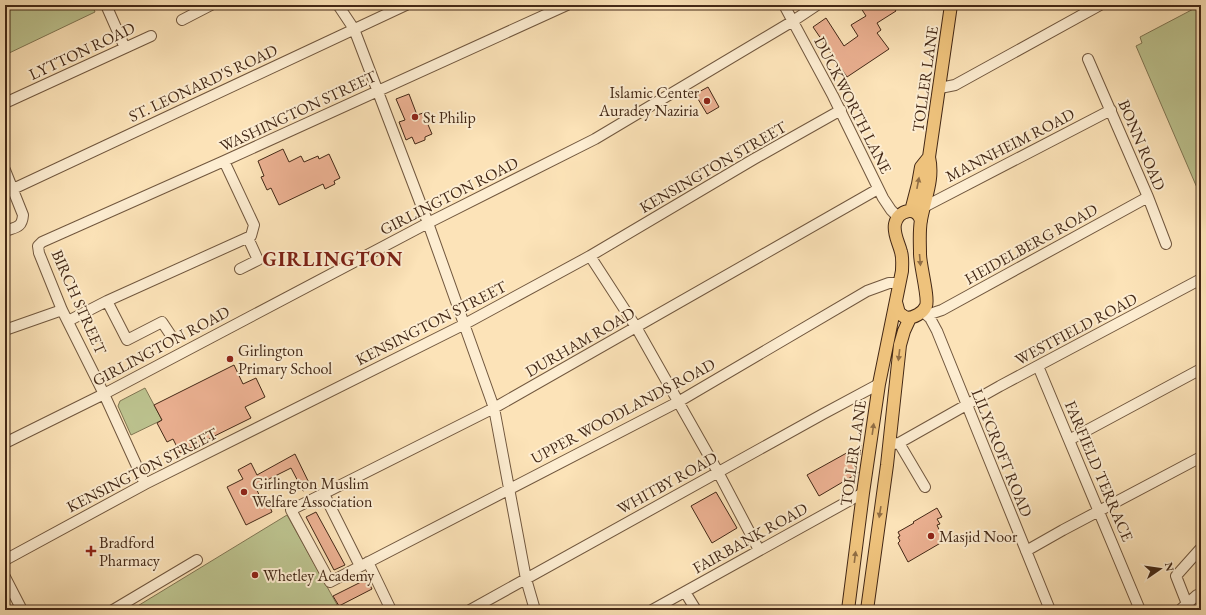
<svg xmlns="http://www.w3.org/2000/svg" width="1206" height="615" font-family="'EB Garamond',serif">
  <rect width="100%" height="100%" fill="#fce3b8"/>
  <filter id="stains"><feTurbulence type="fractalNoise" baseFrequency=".005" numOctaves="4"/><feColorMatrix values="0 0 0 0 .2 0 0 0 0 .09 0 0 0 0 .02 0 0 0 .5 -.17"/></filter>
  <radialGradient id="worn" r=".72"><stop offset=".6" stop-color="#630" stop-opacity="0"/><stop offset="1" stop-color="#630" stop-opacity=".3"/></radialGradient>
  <path fill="#bdc490" stroke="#807653" d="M 5,5 L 92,5 L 95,12 L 5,55 Z
    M 1201,5 L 1201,197 L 1136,46 L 1142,43 L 1140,37 Z
    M 145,388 L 162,420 L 131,435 L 118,406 L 120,401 Z
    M 287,515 L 340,610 L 131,610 Z"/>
  <path fill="#ecb192" stroke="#432816" d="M 859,5 L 892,5 L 896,11 L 877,23 L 881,30 L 877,33 L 889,49 L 847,77 L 813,27 L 826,18 L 844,46 L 858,36 L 851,25 L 866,16 Z
    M 708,87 L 719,107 L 707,114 L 695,94 Z
    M 409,94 L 417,115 L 423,113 L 432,134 L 425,137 L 425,140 L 415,144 L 412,137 L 406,140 L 399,122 L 405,120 L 396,99 Z
    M 283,149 L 289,162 L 301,156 L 304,162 L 318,156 L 319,159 L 329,154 L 340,178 L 334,181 L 335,184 L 325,189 L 323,184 L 279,205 L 271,188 L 267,190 L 261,177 L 264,176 L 258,161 Z
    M 234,365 L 243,384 L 256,378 L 265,397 L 245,407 L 251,418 L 180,453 L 173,439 L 167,442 L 157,423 L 162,420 L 154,405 Z
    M 861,445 L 860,455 L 857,456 L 858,460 L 853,463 L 858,473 L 819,496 L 807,475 Z
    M 295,454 L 311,487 L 303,491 L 291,468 L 255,486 L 262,501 L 268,498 L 271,506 L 270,507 L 272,512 L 246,525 L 227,487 L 243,479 L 238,470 L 251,463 L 257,475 Z
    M 716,492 L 737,528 L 712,543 L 691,506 Z
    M 937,508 L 942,517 L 937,519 L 940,524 L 937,525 L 944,541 L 908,562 L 898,543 L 900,541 L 898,537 L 900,536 L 898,532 L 914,523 L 913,522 Z
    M 316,512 L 345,565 L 334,570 L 306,517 Z
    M 367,579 L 372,589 L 339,606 L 333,596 Z"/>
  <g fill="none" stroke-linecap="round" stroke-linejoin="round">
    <defs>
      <path id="minor" d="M 106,5 L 125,48
        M 338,5 L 354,29 L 428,223 L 494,408 L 526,579 L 535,610
        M 784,5 L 833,96 L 883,198 L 891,210 L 898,217
        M 182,20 L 211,5
        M 1088,59 L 1148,197 L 1166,244
        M 940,88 L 955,85 L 1100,5
        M 5,103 L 151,36
        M 5,170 L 23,215 C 22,228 16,227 5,231
        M 13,189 L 406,5
        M 878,189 L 494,408 L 291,510 L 330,582 L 678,402 L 867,291 L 889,283 L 898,283
        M 924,207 L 1111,110
        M 590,256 L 636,327 L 718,472 L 759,550
        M 240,269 L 258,260 L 248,238
        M 107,301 L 127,340 L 162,322 L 170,334
        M 922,311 L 930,318 L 937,331 L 1050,610
        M 927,315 L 942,310 L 1148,197
        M 68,321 L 107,301 L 251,236 L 254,225 L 224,161
        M 5,330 L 62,310
        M 1038,366 L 1140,610
        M 1069,440 L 1201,369
        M 5,443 L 104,394 L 428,223 L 595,139 L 793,21 L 817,5
        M 899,443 L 925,487
        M 890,444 L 899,443 L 1000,386 L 1201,279
        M 145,484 L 104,394 L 62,310 L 39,253 L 38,246 L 42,242 L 224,161 L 567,5
        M 324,494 L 360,566
        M 1026,551 L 1063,530 L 1201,457
        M 5,560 L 145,484 L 463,325 L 590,256 L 754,159 L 841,110
        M 368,562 L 391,610
        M 5,577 L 22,610
        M 685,592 L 696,610
        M 1187,604 L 1176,576 L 1201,548
        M 113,610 L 197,560
        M 470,610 L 823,414 L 879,384
        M 652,610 L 863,493
        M 1180,610 L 1197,595"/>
      <path id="major" d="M 911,211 L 918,184 L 921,167 L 929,157
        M 896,302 L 899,313 L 906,318 C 914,318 923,313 926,306 C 929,298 920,265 920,254 C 920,243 919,231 921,220 C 925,198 934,179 929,157 L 951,5
        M 848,610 L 863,493 L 879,384 L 902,271 C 902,265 903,258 901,252 C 899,243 893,234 895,224 C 898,210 917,205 921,221
        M 867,610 L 887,465 L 900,345 L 904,331 L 910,318"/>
    </defs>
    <use href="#minor" stroke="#71573e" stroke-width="12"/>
    <use href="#major" stroke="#432816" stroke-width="14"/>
    <use href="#minor" stroke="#fdedd1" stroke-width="10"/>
    <use href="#major" stroke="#eec27c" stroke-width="12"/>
  </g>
  <defs><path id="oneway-solid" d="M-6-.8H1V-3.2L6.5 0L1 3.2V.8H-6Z"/></defs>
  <g fill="#906d44">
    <use href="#oneway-solid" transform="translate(918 183) rotate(-79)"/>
    <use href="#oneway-solid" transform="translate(920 260) rotate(85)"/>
    <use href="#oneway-solid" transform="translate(899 355) rotate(97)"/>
    <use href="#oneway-solid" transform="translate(873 429) rotate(-82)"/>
    <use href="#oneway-solid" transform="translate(880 512) rotate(99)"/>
    <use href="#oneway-solid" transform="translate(855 557) rotate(-83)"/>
  </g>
  <g fill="#8f2418" stroke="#fdedd1" stroke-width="1.5">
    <circle cx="707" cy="101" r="4"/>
    <circle cx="415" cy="117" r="4"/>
    <circle cx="230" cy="359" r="4"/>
    <circle cx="244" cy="492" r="4"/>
    <circle cx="931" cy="536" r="4"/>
    <path d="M89 545h4v4h4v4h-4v4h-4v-4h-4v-4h4z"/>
    <circle cx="255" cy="575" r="4"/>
  </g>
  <g text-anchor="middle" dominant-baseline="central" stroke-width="4" stroke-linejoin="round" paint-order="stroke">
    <g font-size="16" fill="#432816" stroke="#fdedd1">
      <text transform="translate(82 51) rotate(-25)">LYTTON ROAD</text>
      <text transform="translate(925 79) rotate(-82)">TOLLER LANE</text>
      <text transform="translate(203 83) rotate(-25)">ST. LEONARD'S ROAD</text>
      <text transform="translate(853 105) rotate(63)">DUCKWORTH LANE</text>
      <text transform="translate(298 111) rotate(-25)">WASHINGTON STREET</text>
      <text transform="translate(1010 145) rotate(-27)">MANNHEIM ROAD</text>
      <text transform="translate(1142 145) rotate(67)">BONN ROAD</text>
      <text transform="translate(713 167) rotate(-30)">KENSINGTON STREET</text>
      <text transform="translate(449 196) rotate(-27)">GIRLINGTON ROAD</text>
      <text transform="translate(1031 244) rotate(-29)">HEIDELBERG ROAD</text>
      <text transform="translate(79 302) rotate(66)">BIRCH STREET</text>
      <text transform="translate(431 323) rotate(-27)">KENSINGTON STREET</text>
      <text transform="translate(1076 329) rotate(-28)">WESTFIELD ROAD</text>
      <text transform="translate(580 342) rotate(-30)">DURHAM ROAD</text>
      <text transform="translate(161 346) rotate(-28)">GIRLINGTON ROAD</text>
      <text transform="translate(623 411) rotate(-28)">UPPER WOODLANDS ROAD</text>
      <text transform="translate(853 453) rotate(-82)">TOLLER LANE</text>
      <text transform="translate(1002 453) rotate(68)">LILYCROFT ROAD</text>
      <text transform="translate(142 470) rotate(-27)">KENSINGTON STREET</text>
      <text transform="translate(1099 471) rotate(67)">FARFIELD TERRACE</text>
      <text transform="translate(667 483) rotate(-29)">WHITBY ROAD</text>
      <text transform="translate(750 538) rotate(-29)">FAIRBANK ROAD</text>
    </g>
    <g font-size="16" fill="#432816" stroke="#fdedd1" text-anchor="start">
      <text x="699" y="92" text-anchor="end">Islamic Center<tspan x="699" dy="18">Auradey Naziria</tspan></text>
      <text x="423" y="117">St Philip</text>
      <text x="238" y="350">Girlington<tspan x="238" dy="18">Primary School</tspan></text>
      <text x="252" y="483">Girlington Muslim<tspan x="252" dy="18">Welfare Association</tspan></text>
      <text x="939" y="536">Masjid Noor</text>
      <text x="99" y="542">Bradford<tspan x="99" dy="18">Pharmacy</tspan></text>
      <text x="263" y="575">Whetley Academy</text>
    </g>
    <g font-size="20" font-weight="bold" letter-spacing="1" fill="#7a1f14" stroke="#fdedd1">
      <text x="333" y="259">GIRLINGTON</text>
    </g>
  </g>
  <rect width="1206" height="615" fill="none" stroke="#fce3b8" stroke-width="20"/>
  <rect x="6" y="6" width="1194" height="603" fill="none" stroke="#432816" stroke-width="2"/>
  <rect x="10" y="10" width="1186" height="595" fill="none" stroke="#432816"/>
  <g transform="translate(1160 569) rotate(77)" stroke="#fdedd1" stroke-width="3" paint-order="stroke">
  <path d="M0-3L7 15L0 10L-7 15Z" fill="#432816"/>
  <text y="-6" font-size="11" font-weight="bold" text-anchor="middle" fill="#432816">N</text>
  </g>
  <rect width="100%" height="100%" filter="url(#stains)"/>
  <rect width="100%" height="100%" fill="url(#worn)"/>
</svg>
